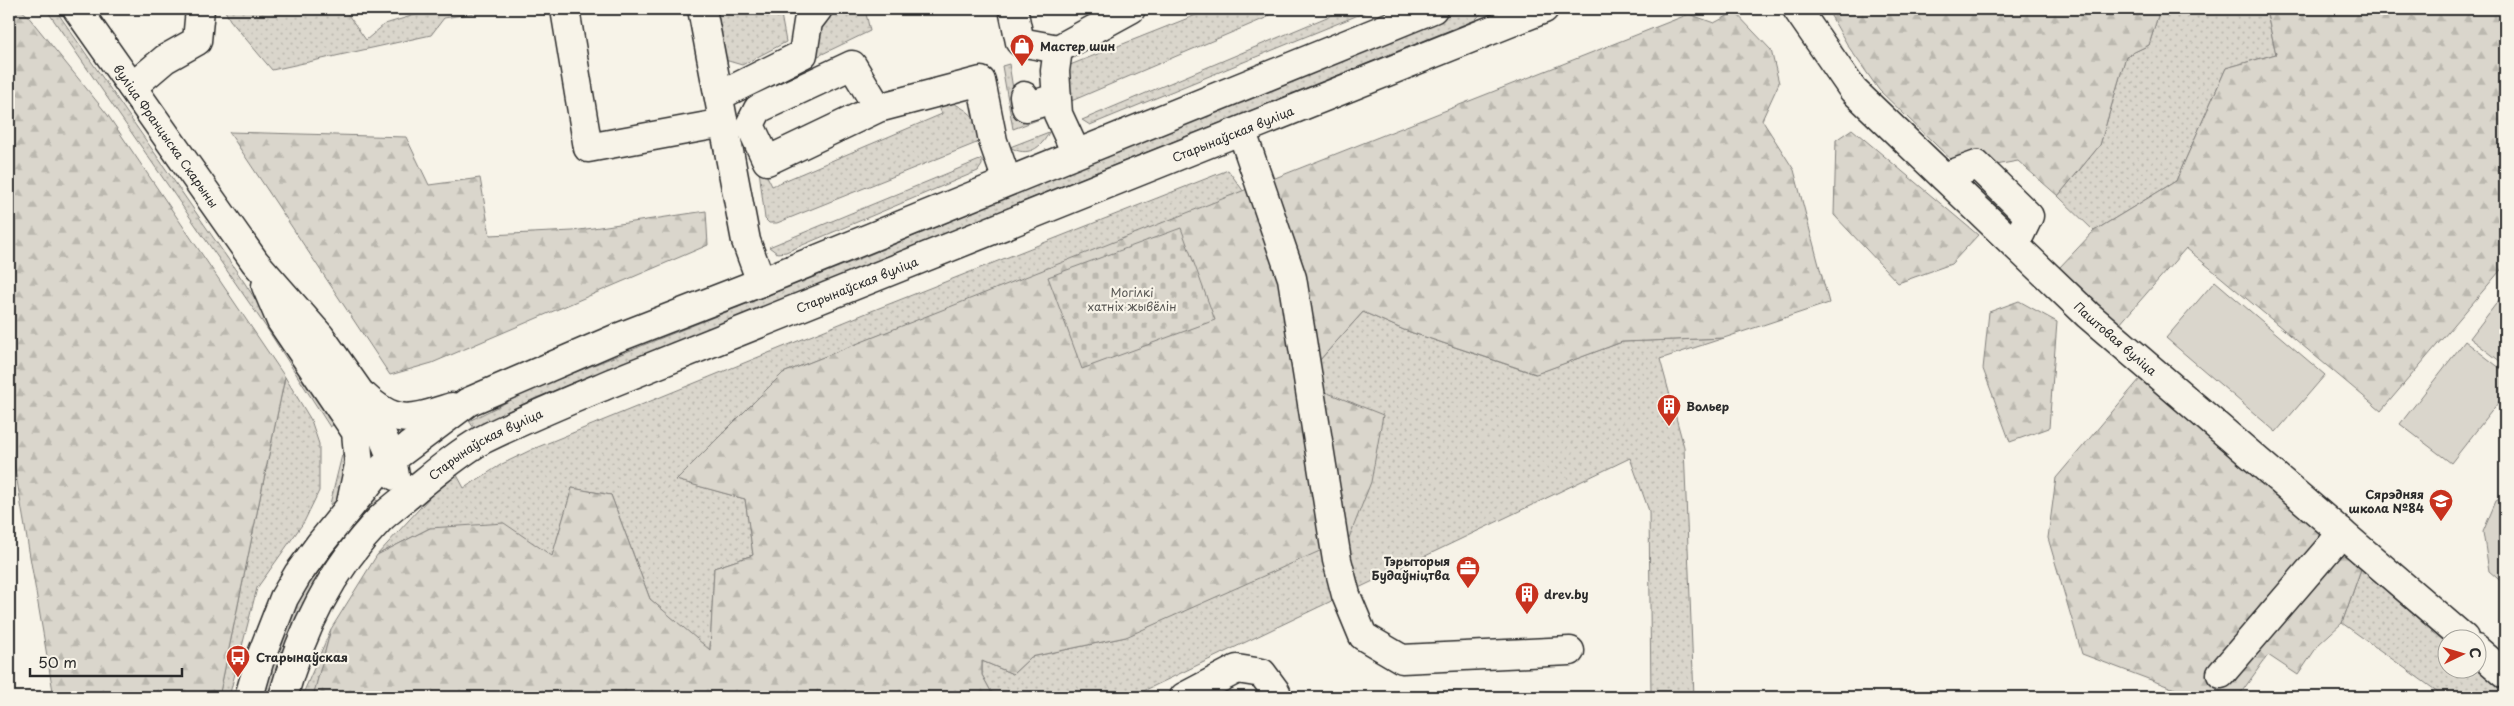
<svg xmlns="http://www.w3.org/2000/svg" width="2514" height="706" font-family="'Playpen Sans',sans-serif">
  <defs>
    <pattern id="grass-dots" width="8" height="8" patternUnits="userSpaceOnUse" patternTransform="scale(1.25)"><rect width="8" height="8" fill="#dad6cc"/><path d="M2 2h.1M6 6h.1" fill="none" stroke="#bbb8af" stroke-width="1.8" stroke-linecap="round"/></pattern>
    <pattern id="forest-firs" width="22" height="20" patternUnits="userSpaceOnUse" patternTransform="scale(1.25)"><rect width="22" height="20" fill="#dad6cc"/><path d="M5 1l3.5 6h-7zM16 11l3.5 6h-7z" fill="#bbb8af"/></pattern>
    <pattern id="cemetery-stones" width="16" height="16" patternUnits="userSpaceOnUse" patternTransform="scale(1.25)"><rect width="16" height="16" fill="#dad6cc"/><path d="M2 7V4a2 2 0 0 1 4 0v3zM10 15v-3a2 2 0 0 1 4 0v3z" fill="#bbb8af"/></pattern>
  </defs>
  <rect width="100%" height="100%" fill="#f7f3e8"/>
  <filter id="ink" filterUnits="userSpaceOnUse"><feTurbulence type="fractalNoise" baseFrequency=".02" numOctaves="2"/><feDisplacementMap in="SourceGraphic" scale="10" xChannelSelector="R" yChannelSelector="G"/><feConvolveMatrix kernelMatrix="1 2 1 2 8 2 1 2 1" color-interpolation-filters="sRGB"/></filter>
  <g filter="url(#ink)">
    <path fill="url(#grass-dots)" stroke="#82807c" d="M 46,9 L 55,9 L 244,282 L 336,423 L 330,427 L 268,330 Z
      M 224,9 L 344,9 L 366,40 L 385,24 L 431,10 L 499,9 L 444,18 L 431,35 L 272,70 L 230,20 Z
      M 717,9 L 780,9 L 786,42 L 742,65 L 725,60 Z
      M 828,9 L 865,9 L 870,31 L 816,57 L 815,33 Z
      M 1211,9 L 1271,9 L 1268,17 L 1069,102 L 1065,67 Z
      M 1346,9 L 1373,9 L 1090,125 L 1082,120 Z
      M 1459,9 L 1486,9 L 1475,20 L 536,398 L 474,428 L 469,421 L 531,390 L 864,257 Z
      M 2160,9 L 2272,9 L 2267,14 L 2276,54 L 2226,68 L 2176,181 L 2094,231 L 2058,196 L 2100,145 L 2126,56 L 2149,45 Z
      M 1009,64 L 1018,120 L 1048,108 L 1048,116 L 1013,129 L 1002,66 Z
      M 935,97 C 952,100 991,119 979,142 L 777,223 L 769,223 L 765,219 L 759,170 L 764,170 L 772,186 L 942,114 Z
      M 1049,132 C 1042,148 1027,158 1010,147 Z
      M 982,159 L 982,165 L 978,171 L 786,252 L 777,253 L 769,247 Z
      M 1228,170 L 1244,192 L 783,373 L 677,480 L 745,499 L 753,555 L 714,568 L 710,651 L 650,599 L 611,495 L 572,488 L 552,557 L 430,528 L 377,555 L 430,497 L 457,475 L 464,488 L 502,464 L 533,449 L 874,310 Z
      M 1363,312 L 1404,330 L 1535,374 L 1622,342 L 1724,338 L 1660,359 L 1684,447 L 1694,697 L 1651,697 L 1649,511 L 1630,458 L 1131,697 L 994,697 L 982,675 L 982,661 L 1013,674 L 1031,657 L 1126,637 L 1299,383 Z
      M 285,377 L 311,420 L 319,444 L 319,491 L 304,522 L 257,588 L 229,697 L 219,697 Z
      M 349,449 L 336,511 L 330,504 L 342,455 Z
      M 374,499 L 378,501 L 309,593 L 297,617 L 275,697 L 260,697 L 290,616 L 302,593 Z
      M 2361,569 L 2446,643 L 2446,668 L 2476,669 L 2505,693 L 2505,697 L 2445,697 L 2342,623 Z
      M 331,629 L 313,697 L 301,697 L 302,696 Z"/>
    <path fill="url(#forest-firs)" stroke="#82807c" d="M 9,9 L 20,9 L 27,15 L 107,114 L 285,377 L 219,697 L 54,697 L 9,434 Z
      M 1827,9 L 2160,9 L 2149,45 L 2126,56 L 2100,145 L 2058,196 L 2018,161 L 1963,171 L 1879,90 L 1848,46 Z
      M 2272,9 L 2505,9 L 2505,265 L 2381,411 L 2186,248 L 2119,325 L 2059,268 L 2094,231 L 2176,181 L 2226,68 L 2276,54 L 2267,14 Z
      M 1735,12 L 1771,50 L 1779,83 L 1762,120 L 1794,170 L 1829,303 L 1724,338 L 1622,342 L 1536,374 L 1404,330 L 1363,312 L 1300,382 L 1383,415 L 1371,482 L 1349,538 L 1126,637 L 1031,657 L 1013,674 L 982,661 L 982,675 L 994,697 L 313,697 L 331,629 L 377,555 L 430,528 L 504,523 L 552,556 L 572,488 L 611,495 L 650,599 L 710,650 L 714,568 L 753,555 L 745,499 L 676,480 L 783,373 L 1689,14 L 1714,23 Z
      M 1852,129 L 1978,235 L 1951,264 L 1898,283 L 1834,215 L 1836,140 Z
      M 229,132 L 406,137 L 429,185 L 480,178 L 490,235 L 573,231 L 706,211 L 708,245 L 432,363 L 390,375 Z
      M 2019,301 L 2057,322 L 2049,428 L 2010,442 L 1983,369 L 1989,312 Z
      M 2140,379 L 2361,569 L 2342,623 L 2319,644 L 2298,675 L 2268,655 L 2238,697 L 2196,697 L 2082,654 L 2048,538 L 2056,478 Z"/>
    <path fill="url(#cemetery-stones)" stroke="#82807c" d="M 1181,228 L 1215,320 L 1082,369 L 1048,277 Z"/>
    <path fill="#dad6cc" stroke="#82807c" d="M 2215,281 L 2325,375 L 2276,432 L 2166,338 Z
      M 2505,292 L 2505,365 L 2470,338 Z
      M 2465,341 L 2505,372 L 2505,394 L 2451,463 L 2400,424 Z
      M 2505,496 L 2505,585 L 2489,571 L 2483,532 L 2496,501 Z"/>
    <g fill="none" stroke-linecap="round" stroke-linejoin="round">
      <defs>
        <g id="minor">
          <path d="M 565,9 L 588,148 L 724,123"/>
          <path d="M 702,9 L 746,241 L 761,282"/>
          <path d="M 1013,9 L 1020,42 L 1058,49 L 1131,9"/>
          <path id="s1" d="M 1797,9 L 1853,90 L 2088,315 L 2464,638"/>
          <path d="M 1058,49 L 1055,71 L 1058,114 L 1076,153"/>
          <path d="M 132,87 L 165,59 L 197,41 L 200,9"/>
          <path d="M 719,96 L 803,54 L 808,22 L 818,9"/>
          <path d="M 1024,96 L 1026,107 L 1056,98"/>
          <path d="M 878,108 L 852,65 L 758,109 L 750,125 L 767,161 L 878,108 L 981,81 L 993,141 L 1007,181"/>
          <path d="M 1242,132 L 1292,278 L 1337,560 L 1346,595 L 1363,636 L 1402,659 L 1570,651"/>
          <path d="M 1944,177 L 1977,165 L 2029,216 L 2015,245"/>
          <path d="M 2476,649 L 2505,674"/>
          <path d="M 2221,674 L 2342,533"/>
          <path d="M 1184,697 L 1237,669 L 1262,673 L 1276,692 L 1275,697"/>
        </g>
        <g id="major">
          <path id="s2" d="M 77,9 L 255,262 L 320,336 L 358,390 L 383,437 L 392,459 L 395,476"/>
          <path d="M 266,286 L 281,321 L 356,432 L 359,465 L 351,503"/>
          <path d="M 364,396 C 397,427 413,419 452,407"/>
          <path d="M 249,697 L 259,662 L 284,598 L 298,574 L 320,544 L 377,473 L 392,459 L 468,402 L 617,338 L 761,282 L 1433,9"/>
          <path id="s3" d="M 283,697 C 302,629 331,570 380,519 C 392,508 406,498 418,487 C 439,470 459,453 482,440 C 524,419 568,401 611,383 L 1544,9"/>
        </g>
      </defs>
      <use href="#minor" stroke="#2b2b2b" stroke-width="31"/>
      <use href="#major" stroke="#2b2b2b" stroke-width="31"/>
      <use href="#minor" stroke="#f7f3e8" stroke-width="28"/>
      <use href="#major" stroke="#f7f3e8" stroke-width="28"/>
    </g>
  </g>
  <defs>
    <symbol id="shop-pin" viewBox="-11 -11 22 30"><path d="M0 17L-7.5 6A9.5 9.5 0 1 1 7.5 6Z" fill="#c8321e" stroke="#f7f3e8"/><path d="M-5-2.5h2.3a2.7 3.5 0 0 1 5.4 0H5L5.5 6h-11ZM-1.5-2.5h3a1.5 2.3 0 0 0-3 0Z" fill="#fff"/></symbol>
    <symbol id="building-pin" viewBox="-11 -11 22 30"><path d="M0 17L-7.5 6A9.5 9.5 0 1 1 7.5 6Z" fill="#c8321e" stroke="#f7f3e8"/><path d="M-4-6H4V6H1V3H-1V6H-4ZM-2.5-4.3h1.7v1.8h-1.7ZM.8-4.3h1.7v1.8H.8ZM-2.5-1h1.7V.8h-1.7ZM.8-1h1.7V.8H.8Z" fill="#fff"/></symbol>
    <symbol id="school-pin" viewBox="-11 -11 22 30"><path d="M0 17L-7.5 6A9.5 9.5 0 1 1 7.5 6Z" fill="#c8321e" stroke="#f7f3e8"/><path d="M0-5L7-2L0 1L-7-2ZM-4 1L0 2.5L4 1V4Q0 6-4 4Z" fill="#fff"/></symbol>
    <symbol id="office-pin" viewBox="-11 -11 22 30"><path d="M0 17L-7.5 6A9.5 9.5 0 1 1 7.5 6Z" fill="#c8321e" stroke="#f7f3e8"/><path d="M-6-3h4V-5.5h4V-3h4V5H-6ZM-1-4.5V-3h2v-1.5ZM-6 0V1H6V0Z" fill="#fff"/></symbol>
    <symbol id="bus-pin" viewBox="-11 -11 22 30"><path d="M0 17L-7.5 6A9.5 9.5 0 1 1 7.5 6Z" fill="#c8321e" stroke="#f7f3e8"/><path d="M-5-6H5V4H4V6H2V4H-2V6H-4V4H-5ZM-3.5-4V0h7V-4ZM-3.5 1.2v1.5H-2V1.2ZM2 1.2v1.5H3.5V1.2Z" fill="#fff"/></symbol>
  </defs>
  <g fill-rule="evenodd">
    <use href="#shop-pin" x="1008" y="32" width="28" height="38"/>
    <use href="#building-pin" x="1655" y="392" width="28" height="38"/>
    <use href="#school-pin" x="2427" y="487" width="28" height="38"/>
    <use href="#office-pin" x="1454" y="554" width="28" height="38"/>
    <use href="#building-pin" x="1513" y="580" width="28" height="38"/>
    <use href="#bus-pin" x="224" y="643" width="28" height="38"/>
  </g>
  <g text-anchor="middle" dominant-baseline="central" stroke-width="4.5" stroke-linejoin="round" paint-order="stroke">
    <g font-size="12" font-weight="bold" fill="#2b2b2b" stroke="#f7f3e8" text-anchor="start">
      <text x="1040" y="46">Мастер шин</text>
      <text x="1686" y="406">Вольер</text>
      <text x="2424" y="494" text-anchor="end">Сярэдняя<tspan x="2424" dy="14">школа №84</tspan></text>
      <text x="1450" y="561" text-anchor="end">Тэрыторыя<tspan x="1450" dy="14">Будаўніцтва</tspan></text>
      <text x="1544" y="594">drev.by</text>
      <text x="256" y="657">Старынаўская</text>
    </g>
    <g font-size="12" fill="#2b2b2b" stroke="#f7f3e8">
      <text stroke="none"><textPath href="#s2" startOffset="155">вуліца Францыска Скарыны</textPath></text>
      <text stroke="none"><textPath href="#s3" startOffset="1145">Старынаўская вуліца</textPath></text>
      <text stroke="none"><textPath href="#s3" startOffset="740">Старынаўская вуліца</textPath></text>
      <text stroke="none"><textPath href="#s1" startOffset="460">Паштовая вуліца</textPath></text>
      <text stroke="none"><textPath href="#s3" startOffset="335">Старынаўская вуліца</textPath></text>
    </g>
    <g font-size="12" fill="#575653" stroke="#f7f3e8">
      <text x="1132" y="292">Могілкі<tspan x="1132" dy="14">хатніх жывёлін</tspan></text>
    </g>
  </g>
  <rect width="2514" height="706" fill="none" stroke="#f7f3e8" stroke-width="30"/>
  <rect x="15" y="15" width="2484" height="676" fill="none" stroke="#2b2b2b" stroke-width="2" filter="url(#ink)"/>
  <g transform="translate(2462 654) rotate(85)"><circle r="24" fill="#f7f3e8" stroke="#a5a39c"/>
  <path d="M0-4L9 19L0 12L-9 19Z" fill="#c8321e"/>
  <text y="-8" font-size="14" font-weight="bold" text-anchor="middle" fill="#2b2b2b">С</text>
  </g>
  <path d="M30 668v8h152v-8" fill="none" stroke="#2b2b2b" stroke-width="2.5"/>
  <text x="38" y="668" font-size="15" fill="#2b2b2b" stroke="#f7f3e8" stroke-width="4" paint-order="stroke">50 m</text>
</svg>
